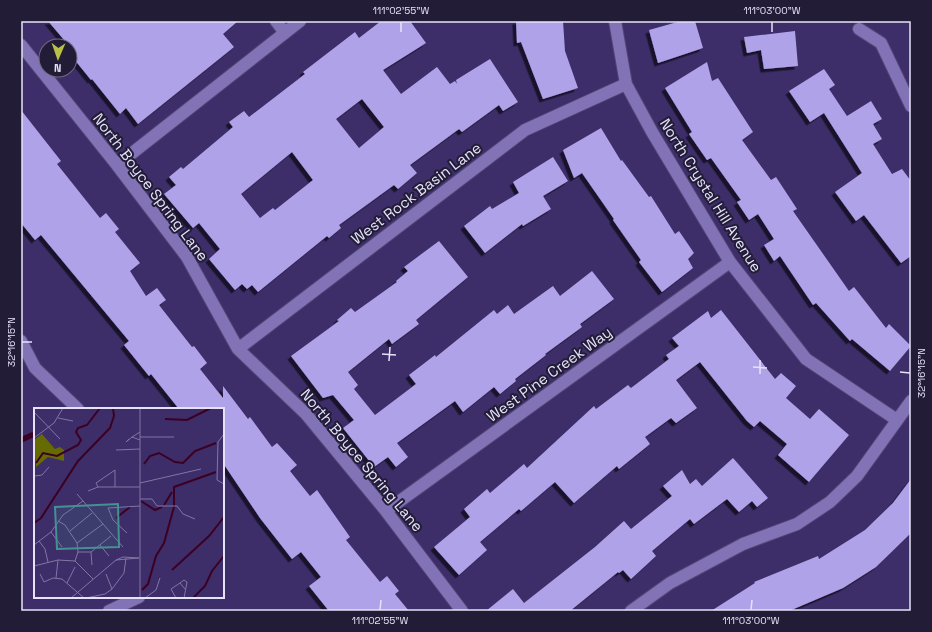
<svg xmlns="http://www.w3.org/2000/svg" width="932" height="632" font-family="'Space Grotesk',sans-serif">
  <defs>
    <filter id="shadow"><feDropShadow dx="-3.5" dy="3.5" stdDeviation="0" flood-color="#0009"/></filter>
  </defs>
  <rect width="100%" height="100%" fill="#3d2d69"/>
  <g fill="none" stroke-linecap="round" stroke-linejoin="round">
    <path stroke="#3c0122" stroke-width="5.5" d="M 21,440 L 32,435"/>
  </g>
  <path fill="#b0a2e8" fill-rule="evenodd" filter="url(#shadow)" d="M 48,21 L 238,21 L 223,34 L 234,47 L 138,124 L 126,108 L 120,114 L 92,79 L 91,80 L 70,54 L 70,46 L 63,46 L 61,43 L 65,41 Z
    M 381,21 L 410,21 L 426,43 L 383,70 L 401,94 L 437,67 L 450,84 L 455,81 L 457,84 L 456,80 L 490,59 L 518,102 L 503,111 L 499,105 L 462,132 L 459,129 L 410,165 L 417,173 L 398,189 L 394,185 L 339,225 L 341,228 L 329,238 L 327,236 L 258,292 L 252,285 L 247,289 L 242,284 L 235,290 L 209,259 L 220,249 L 199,223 L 193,228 L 164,194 L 176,185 L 169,177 L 181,167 L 183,169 L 233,127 L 229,122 L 244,111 L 249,117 L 305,74 L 303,72 L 355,32 L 359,38 ZM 362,99 L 384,127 L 359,148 L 336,119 ZM 292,152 L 313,180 L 275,210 L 273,208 L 260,218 L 241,194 Z
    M 516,21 L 563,21 L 565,51 L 578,88 L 543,99 L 521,42 L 517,43 Z
    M 681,21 L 695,21 L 703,48 L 658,63 L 649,30 Z
    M 795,31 L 798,66 L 764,69 L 761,50 L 747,53 L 744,37 Z
    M 707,62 L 712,81 L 718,78 L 753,132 L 742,140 L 771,180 L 776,177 L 797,209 L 793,211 L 849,291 L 854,287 L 886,328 L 889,324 L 911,346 L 890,371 L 852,339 L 850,341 L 816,303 L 813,305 L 780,256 L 774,261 L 764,245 L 774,239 L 758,214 L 749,220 L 737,202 L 741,200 L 711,158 L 707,160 L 689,134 L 692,132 L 665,88 Z
    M 824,69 L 835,85 L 829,89 L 847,116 L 871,101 L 882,119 L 873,124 L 882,139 L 873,144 L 892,174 L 902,169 L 911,181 L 911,256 L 901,263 L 864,215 L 856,221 L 835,192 L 862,173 L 824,113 L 810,122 L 789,91 Z
    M 21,110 L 61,161 L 57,164 L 100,218 L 106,213 L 119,229 L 115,232 L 140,263 L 130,271 L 146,296 L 157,288 L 166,300 L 159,305 L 192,347 L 194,346 L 207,363 L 200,369 L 223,398 L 223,386 L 248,419 L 250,417 L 272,447 L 277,443 L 297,465 L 290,471 L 310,496 L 317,490 L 350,537 L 346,540 L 380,582 L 387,576 L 399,591 L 395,594 L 409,611 L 329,611 L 309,586 L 321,577 L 301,552 L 292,559 L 260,518 L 223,463 L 223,409 L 179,409 L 151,374 L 149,376 L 124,345 L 129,341 L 41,235 L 35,240 L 21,223 Z
    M 601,128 L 621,161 L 622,160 L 649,197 L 651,196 L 675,234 L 679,231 L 694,253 L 688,259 L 693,268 L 662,292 L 639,262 L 641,260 L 613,220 L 614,219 L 582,173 L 574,178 L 563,150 Z
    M 553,157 L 568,181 L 543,196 L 551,209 L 523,226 L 522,224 L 485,253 L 464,226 L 490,206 L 492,209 L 519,193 L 513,182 Z
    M 439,241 L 468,277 L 416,320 L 419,324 L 392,344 L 389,339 L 348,372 L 358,385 L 354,389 L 375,415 L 416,384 L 409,375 L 435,355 L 436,357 L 494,310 L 497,314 L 508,305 L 514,314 L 553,286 L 560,296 L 592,271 L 614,299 L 580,324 L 582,327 L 545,354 L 546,355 L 515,379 L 516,381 L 500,394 L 494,387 L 463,412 L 455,401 L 397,443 L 408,457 L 396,467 L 388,457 L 374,467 L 343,428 L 354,420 L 333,395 L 323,398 L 291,356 L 339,321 L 337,320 L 351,308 L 355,312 L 397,282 L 396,281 L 408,271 L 404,267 Z
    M 721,310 L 775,379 L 781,373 L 796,386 L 786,398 L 810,419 L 819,409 L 849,435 L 809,482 L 778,455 L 787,444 L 760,421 L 754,427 L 747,421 L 700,362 L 676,380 L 697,408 L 676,423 L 671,418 L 645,437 L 650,444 L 619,469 L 617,466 L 574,503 L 555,482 L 521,511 L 519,509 L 480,542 L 487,550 L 459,575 L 434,547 L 470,517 L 464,509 L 487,489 L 490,493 L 524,464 L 527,468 L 594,406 L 596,409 L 628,385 L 631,388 L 669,359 L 666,355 L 679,346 L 672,338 L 708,311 L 711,318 Z
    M 733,458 L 768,498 L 757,507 L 752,501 L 739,512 L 727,499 L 694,524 L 690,519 L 652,551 L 656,556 L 631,579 L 623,570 L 619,573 L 618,572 L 570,611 L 486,611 L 513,589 L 524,603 L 595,547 L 624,521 L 631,529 L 672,496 L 663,486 L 682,470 L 690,484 L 696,479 L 702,486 Z
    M 911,479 L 911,533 L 876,567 L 843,588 L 789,611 L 711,611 L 755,583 L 754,582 L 818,556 L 819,559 L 865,530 L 893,503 Z"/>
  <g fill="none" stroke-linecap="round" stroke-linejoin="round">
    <defs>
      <path id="minor" d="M 276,21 L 285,33
        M 615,21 L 626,84 L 652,132 L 730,262 L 806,359 L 897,420
        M 859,29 L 881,43 L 911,106
        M 21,45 L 117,165 L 187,257 L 238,349 L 306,414 L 386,511 L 462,611
        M 117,165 L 300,21
        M 21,341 L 35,368 L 78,409
        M 238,349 L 525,130 L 626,84
        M 386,511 L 730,262
        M 109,611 L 139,597
        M 631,611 L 670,583 L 743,544 L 797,524 L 830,502 L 857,476 L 911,401"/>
    </defs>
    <use href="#minor" stroke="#534475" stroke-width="14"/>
    <use href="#minor" stroke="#8173b6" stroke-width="12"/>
  </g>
  <path fill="none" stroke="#e6e3f9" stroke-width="1.5" d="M 401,32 L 401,22M 772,32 L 772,22M 22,342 L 32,342M 382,354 L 396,355M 389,361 L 390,347M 753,367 L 767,368M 900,372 L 910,373M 760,374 L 760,360M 380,610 L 381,600M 751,610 L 752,600"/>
  <g text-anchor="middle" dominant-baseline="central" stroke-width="4" stroke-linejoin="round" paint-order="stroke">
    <g font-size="15" fill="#e6e3f9" stroke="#221c37">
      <text transform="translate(151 187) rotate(53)">North Boyce Spring Lane</text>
      <text transform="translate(416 193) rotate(-37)">West Rock Basin Lane</text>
      <text transform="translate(711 195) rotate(58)">North Crystal Hill Avenue</text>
      <text transform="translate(549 374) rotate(-36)">West Pine Creek Way</text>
      <text transform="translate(362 460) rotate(50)">North Boyce Spring Lane</text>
    </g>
  </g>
  <g transform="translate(34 408)">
    <rect width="190" height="190" fill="#3d2d69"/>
    <path d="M 8,26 L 21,41 L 26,39 L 30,42 L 30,53 L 14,49 L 2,59 L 0,32 Z" fill="#666a02"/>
    <path fill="none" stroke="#3c0122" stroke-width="2" d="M 131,11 L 153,12 L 177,0M 2,55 L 9,45 L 23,48 L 44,37 L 47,32 L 42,24 L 44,20 L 53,17 L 66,0M 110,56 L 116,48 L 125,45 L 141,54 L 149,55 L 161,43 L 182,35M 107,93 L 121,102 L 128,99M 130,97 L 138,84M 82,110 L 96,99M 0,115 L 7,110 L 44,53 L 76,20 L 80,8 L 79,0M 138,162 L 175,128 L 190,109M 108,182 L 114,176 L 122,148 L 130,135 L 140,99 L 140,79 L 182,64M 159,190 L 171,178 L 178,163 L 190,148"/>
    <path fill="none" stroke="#8176a3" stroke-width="1" d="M 0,4 L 26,31M 24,10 L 39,13M 106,24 L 98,29 L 106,32M 190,26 L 184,34 L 183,72 L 190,76M 106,29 L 140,29M 0,30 L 20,15 L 29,0M 95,31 L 92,34 L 98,29M 82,42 L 106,41M 1,68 L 8,67 L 15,59M 106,75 L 167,61M 64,79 L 62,75 L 81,62 L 81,79M 54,83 L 64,79 L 106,79M 43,86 L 89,139M 106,91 L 118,91 L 123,98 L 143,98 L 149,106 L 161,111M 24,113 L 31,117 L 43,135 L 44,144 L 41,153M 36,123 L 58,105M 17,124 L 28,139M 93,125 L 79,112 L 74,100 L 106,98M 5,133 L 11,141 L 14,154M 43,135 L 69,116M 0,137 L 17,124 L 29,107 L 49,93M 66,137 L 75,148M 44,144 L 57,144 L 77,128M 57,144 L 58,157M 0,158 L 24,152 L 41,153 L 59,171M 6,166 L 10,174 L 19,170 L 28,171 L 50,190M 72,166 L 78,181M 22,170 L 24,152M 33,175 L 41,159M 37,190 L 82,152 L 89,149 L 105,150 L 82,152M 52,190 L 71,186 L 78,181 L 90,165 L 92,150M 106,190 L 106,0M 111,190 L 122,182 L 126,170M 142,190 L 137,181 L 146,175M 150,190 L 153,174 L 150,172 L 146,175 L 151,181"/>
    <path fill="#459191" fill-opacity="0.15" stroke="#459191" stroke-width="2" d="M 84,96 L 85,139 L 23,141 L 21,99 Z"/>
    <rect width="190" height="190" fill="none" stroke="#e6e3f9" stroke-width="2"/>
  </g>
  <rect width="932" height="632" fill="none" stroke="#221c37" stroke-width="44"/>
  <g transform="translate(58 58) rotate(182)"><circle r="19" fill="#221c37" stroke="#706c85"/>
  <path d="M0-3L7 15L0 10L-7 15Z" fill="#b9c046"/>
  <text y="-6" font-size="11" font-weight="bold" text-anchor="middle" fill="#e6e3f9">N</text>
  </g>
  <rect x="22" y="22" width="888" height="588" fill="none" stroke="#e6e3f9" stroke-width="1.5"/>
  <g font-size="10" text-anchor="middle" fill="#e6e3f9">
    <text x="401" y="14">111°02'55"W</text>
    <text x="772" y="14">111°03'00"W</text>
    <text transform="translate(11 342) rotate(-90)" y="4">32°16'15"N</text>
    <text transform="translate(921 373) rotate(-90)" y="4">32°16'15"N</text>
    <text x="380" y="624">111°02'55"W</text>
    <text x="751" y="624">111°03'00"W</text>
  </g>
</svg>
